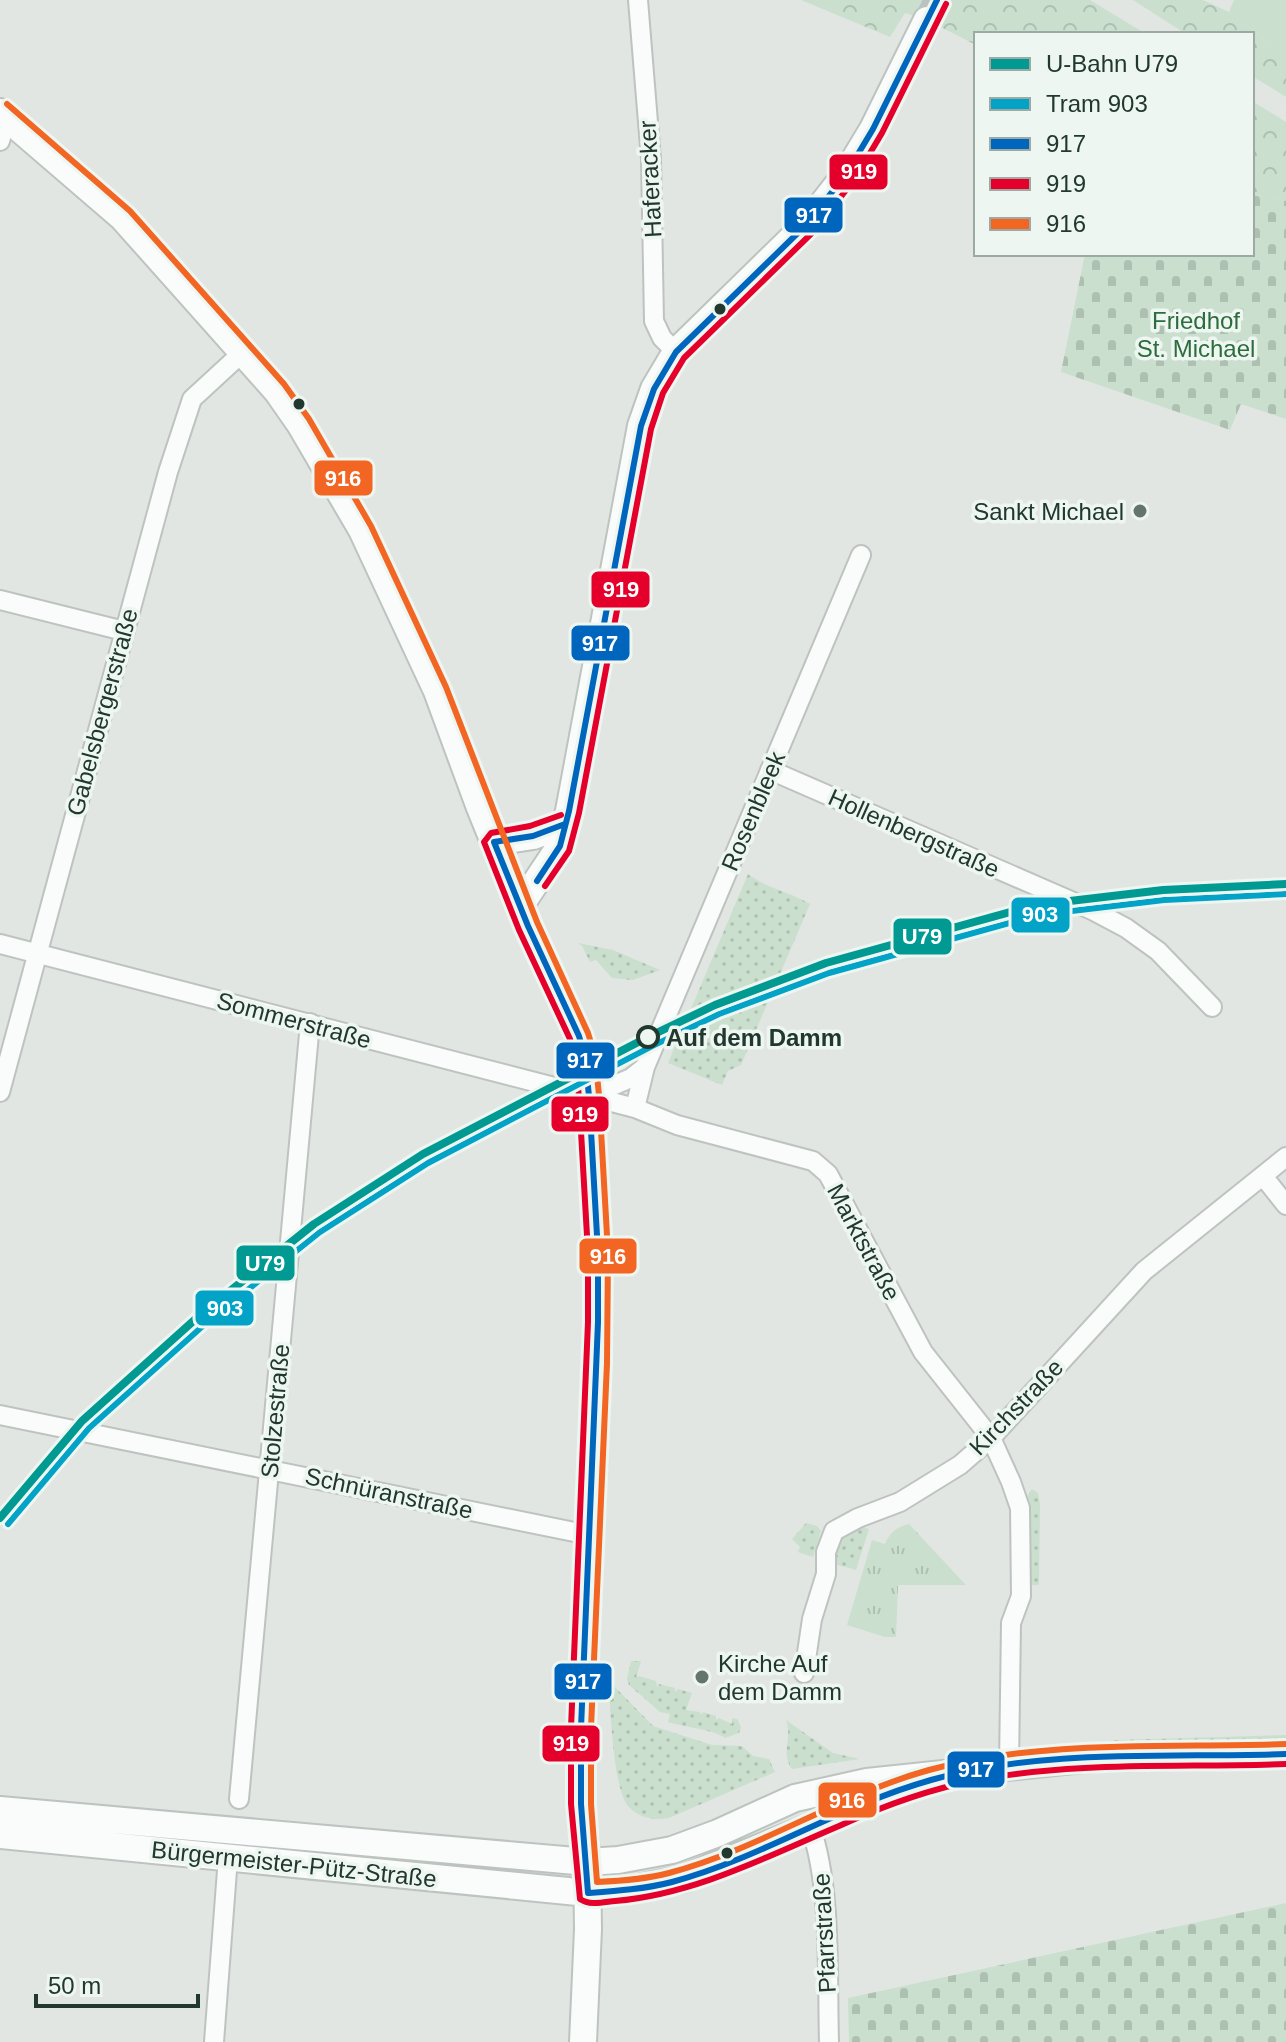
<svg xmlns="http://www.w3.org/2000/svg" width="1286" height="2042" font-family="Arial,sans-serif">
  <defs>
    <pattern id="grass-dots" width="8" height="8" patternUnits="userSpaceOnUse" patternTransform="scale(2)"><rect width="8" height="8" fill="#cadfce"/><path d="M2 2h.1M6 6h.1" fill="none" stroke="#adc0b1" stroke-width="1.8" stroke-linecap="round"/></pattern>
    <pattern id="forest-crowns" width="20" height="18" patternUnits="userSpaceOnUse" patternTransform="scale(2)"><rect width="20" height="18" fill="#cadfce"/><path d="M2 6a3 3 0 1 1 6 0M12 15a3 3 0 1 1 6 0" fill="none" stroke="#adc0b1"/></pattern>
    <pattern id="cemetery-stones" width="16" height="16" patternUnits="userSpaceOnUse" patternTransform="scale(2)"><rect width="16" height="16" fill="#cadfce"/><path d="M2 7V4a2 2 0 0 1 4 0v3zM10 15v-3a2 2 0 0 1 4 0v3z" fill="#adc0b1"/></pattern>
    <pattern id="park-tufts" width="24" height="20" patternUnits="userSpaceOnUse" patternTransform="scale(2)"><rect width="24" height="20" fill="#cadfce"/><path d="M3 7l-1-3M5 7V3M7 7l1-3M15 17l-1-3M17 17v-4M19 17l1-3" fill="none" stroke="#adc0b1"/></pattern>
  </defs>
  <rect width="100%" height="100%" fill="#e1e6e3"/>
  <path fill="url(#grass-dots)" d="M 748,874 C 766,888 790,892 810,904 L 741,1065 L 728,1071 L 722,1085 L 668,1063 Z
    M 578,943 L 613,950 L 660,970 L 633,980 L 612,978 L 596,960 L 590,962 L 582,946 Z
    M 1032,1489 L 1038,1493 L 1040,1504 L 1039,1585 L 1028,1585 L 1028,1495 Z
    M 806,1523 L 817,1526 L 821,1531 L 813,1557 L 798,1552 L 800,1547 L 792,1539 Z
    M 863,1527 L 869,1529 L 856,1570 L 831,1563 C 837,1540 840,1533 863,1527 Z
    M 631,1661 L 641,1661 L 636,1678 L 639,1676 L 656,1681 L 657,1687 L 659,1684 L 675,1688 L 675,1692 L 678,1689 L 692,1693 L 686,1710 L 700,1712 L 701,1715 L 703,1712 L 716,1716 L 716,1720 L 719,1718 L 732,1724 L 732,1718 L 737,1719 L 741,1727 L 739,1733 L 725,1738 C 715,1730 684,1727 668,1722 L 670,1714 L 660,1712 L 629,1685 L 627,1679 Z
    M 609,1681 L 653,1726 L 712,1745 L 742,1746 L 753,1756 L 769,1759 L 775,1772 L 669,1818 C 654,1821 639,1818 628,1806 C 613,1788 610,1706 609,1681 Z
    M 786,1720 L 833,1753 L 860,1759 L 792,1769 C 780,1752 793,1739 786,1720 Z
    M 1286,1735 L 1286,1739 L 1159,1741 L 1095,1747 L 1101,1742 L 1117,1740 Z
    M 191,1838 L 524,1868 L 524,1873 L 191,1845 Z"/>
  <path fill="url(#forest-crowns)" d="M 801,0 L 1090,0 L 1146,34 L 976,34 L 976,45 L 927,20 L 905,13 L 890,37 Z
    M 1133,0 L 1203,0 L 1229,12 L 1286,55 L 1286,97 L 1252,76 L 1252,34 L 1186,34 Z
    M 1252,101 L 1286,122 L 1286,201 L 1252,194 Z"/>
  <path fill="url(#cemetery-stones)" d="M 1252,194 L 1286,201 L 1286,419 L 1241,404 L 1230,430 L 1061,372 L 1085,254 L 1252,254 Z
    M 1286,1903 L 1286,2042 L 849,2042 L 848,1998 Z"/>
  <path fill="url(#park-tufts)" d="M 909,1524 L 966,1585 L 898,1585 L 896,1637 L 885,1637 L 847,1625 L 872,1540 L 885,1544 C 889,1533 897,1527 909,1524 Z"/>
  <path fill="#cadfce" d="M 1234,0 L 1286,0 L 1286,55 L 1229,12 Z"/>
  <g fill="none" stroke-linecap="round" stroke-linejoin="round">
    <path stroke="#bac3bf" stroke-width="26" stroke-dasharray="26 13" stroke-linecap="butt" d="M 927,20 L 937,0"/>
    <defs>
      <path id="street" d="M 638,0 L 651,159 L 654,321 L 662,338 L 676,352
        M 0,141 L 7,116
        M 0,600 L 124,631
        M 770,770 L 1094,911 L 1126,928 L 1158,951 L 1212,1007
        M 0,944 L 589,1096 L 635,1108 L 677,1125 L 813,1161 L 828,1174 L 923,1352 L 991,1438 L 1011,1482 L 1020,1508 L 1021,1596 L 1011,1623 L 1009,1766
        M 0,1092 L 168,472 L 192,399 L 242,353
        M 589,1096 L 631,1078 L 645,1067
        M 635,1108 L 645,1067 L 861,555
        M 1263,1176 L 1286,1205
        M 0,1415 L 589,1535
        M 804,1673 L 812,1619 L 826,1574 L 826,1552 L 834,1531 L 858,1518 L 900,1502 L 960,1465 L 991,1438 L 1144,1271 L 1286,1157
        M 239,1799 L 310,1023
        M 810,1826 C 832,1886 827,1977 829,2042
        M 214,2042 L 228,1857"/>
      <path id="secondary" d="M 0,112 L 123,218 L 277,391 L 300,424 L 362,530 L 437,691 L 479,805 L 528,926 L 579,1036 L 585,1058 L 589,1096 L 598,1253 L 597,1363 L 581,1728 L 581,1804 L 587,1862 L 588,1929 L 583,2042
        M 494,842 L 533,836 L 565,824
        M 520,906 L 560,846 L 569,811 L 641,426 L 654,389 L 676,352 L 807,224 L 846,174 L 873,129 L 927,20
        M 0,1810 L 587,1862 L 618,1860 L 672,1850 L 718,1833 L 795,1798 L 867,1782 L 1093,1758 L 1286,1754
        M 0,1835 L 588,1893 L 623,1891 L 683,1879 L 906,1788"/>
    </defs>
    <use href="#street" stroke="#bec3c0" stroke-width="22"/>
    <use href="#secondary" stroke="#bdc4c0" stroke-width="30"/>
    <use href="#street" stroke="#fafbfb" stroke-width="18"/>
    <use href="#secondary" stroke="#fafbfb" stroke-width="26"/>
    <defs>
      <path id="bus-1" d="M 565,824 L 533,836 L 494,842 L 528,926 L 579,1036 L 585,1058 L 589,1096 L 598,1253 L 598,1322 L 581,1728 L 581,1804 L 588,1893 C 616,1891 645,1889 672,1882 C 762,1858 841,1805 931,1780 C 1046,1748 1168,1758 1286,1754
        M 537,881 L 560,846 L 569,811 L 641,426 L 654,389 L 676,352 L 807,224 L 846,174 L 873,129 L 937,0"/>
      <path id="bus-2" d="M 561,815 L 530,826 L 491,833 L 484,842 L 519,930 L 570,1039 L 575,1060 L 579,1097 L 588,1253 L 588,1322 L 571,1728 L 571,1804 L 580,1899 C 590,1906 604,1902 615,1901 C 695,1894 766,1857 839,1826 C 883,1806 929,1789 977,1780 C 1078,1761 1183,1768 1286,1764
        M 545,886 L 569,851 L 579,813 L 651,429 L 663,393 L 684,358 L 814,231 L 854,180 L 882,133 L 946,4"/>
      <path id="bus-3" d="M 7,104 L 130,211 L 284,384 L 309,419 L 371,526 L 446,687 L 537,922 L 588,1033 L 595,1056 L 599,1095 L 608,1253 L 607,1363 L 591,1728 L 591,1804 L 597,1882 C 621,1881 646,1879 669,1873 C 760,1849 839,1795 929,1770 C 1045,1739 1167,1748 1286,1744"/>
    </defs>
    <use href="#bus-1" stroke="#eef6f1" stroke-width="12"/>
    <use href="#bus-2" stroke="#eef6f1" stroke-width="12"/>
    <use href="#bus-3" stroke="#eef6f1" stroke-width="12"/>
    <use href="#bus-1" stroke="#0065bd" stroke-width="6"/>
    <use href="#bus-2" stroke="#e4002b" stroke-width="6"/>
    <use href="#bus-3" stroke="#f26522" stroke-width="6"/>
    <defs>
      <path id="tram-1" d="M 8,1524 L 89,1428 L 206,1323 L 320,1232 L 428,1163 L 652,1046 L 719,1014 L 829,973 L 1038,915 L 1164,900 L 1286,894"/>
    </defs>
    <use href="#tram-1" stroke="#eef6f1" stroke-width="12"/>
    <use href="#tram-1" stroke="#02a3c6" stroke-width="6"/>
    <defs>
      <path id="metro-1" d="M 0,1518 L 82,1421 L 200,1315 L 314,1224 L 423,1154 L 648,1037 L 715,1005 L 826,963 L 1036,905 L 1163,890 L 1286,884"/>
    </defs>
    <use href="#metro-1" stroke="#eef6f1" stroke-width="14"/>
    <use href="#metro-1" stroke="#009a93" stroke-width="8"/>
  </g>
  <g fill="#20382e" stroke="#eef6f1" stroke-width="3">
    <circle cx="720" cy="309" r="7"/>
    <circle cx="299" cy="404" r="7"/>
    <circle cx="727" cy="1853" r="7"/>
  </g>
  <g fill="#64756d" stroke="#eef6f1" stroke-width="3">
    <circle cx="1140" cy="511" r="8"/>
    <circle cx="702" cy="1677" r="8"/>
  </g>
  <circle fill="#eef6f1" stroke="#20382e" stroke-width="4" cx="648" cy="1037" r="10"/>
  <g text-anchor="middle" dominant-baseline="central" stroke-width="7" stroke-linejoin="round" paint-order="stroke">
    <g font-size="24" fill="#20382e" stroke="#eef6f1">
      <text transform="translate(650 179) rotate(-93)">Haferacker</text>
      <text transform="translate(102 712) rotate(-75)">Gabelsbergerstraße</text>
      <text transform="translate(753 811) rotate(-67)">Rosenbleek</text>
      <text transform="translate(914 833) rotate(24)">Hollenbergstraße</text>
      <text transform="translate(294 1020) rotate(15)">Sommerstraße</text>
      <text transform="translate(864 1242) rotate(62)">Marktstraße</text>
      <text transform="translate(1016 1407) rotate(-46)">Kirchstraße</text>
      <text transform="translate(275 1411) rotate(-85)">Stolzestraße</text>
      <text transform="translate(389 1493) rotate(12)">Schnüranstraße</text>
      <text transform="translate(294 1864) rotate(6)">Bürgermeister-Pütz-Straße</text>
      <text transform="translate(824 1933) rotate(-93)">Pfarrstraße</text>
    </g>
    <g font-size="24" fill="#2d6c3c" stroke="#eef6f1">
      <text x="1196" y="320">Friedhof<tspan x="1196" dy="28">St. Michael</tspan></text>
    </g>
    <g font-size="24" fill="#20382e" stroke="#eef6f1" text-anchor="end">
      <text x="1124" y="511">Sankt Michael</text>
      <text x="718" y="1663" text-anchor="start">Kirche Auf<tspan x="718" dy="28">dem Damm</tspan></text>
    </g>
    <g font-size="24" font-weight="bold" fill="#20382e" stroke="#eef6f1" text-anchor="start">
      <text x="666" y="1037">Auf dem Damm</text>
    </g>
  </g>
  <g stroke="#eef6f1" stroke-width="3">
    <rect x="828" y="153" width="61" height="38" rx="8" fill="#e4002b"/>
    <rect x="783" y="196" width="61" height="38" rx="8" fill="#0065bd"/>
    <rect x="313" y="459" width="61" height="38" rx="8" fill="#f26522"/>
    <rect x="590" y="570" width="61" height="39" rx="8" fill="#e4002b"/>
    <rect x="570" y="624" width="61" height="38" rx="8" fill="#0065bd"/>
    <rect x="1010" y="896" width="61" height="38" rx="8" fill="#02a3c6"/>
    <rect x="892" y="917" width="61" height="39" rx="8" fill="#009a93"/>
    <rect x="555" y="1041" width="61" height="39" rx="8" fill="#0065bd"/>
    <rect x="550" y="1095" width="60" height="38" rx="8" fill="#e4002b"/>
    <rect x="578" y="1237" width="60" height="38" rx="8" fill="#f26522"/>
    <rect x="235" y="1244" width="61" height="38" rx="8" fill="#009a93"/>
    <rect x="194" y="1289" width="61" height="38" rx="8" fill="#02a3c6"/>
    <rect x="553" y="1662" width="60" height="39" rx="8" fill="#0065bd"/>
    <rect x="541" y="1724" width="60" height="39" rx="8" fill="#e4002b"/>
    <rect x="946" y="1750" width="60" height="39" rx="8" fill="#0065bd"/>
    <rect x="817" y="1781" width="61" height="38" rx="8" fill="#f26522"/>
  </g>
  <g font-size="22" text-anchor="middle" font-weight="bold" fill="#fff">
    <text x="859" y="179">919</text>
    <text x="814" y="223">917</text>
    <text x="343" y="486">916</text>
    <text x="621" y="597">919</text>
    <text x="600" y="651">917</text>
    <text x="1040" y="922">903</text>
    <text x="922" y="944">U79</text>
    <text x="585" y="1068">917</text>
    <text x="580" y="1122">919</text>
    <text x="608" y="1264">916</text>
    <text x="265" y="1271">U79</text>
    <text x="225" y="1316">903</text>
    <text x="583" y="1689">917</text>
    <text x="571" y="1751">919</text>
    <text x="976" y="1777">917</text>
    <text x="847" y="1808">916</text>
  </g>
  <rect x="974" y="32" width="280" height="224" fill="#eef6f1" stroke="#9caaa3" stroke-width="2"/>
  <rect x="990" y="58" width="40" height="12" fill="#009a93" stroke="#9caaa3" stroke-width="2"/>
  <text x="1046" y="72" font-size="24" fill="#20382e">U-Bahn U79</text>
  <rect x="990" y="98" width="40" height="12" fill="#02a3c6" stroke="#9caaa3" stroke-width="2"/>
  <text x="1046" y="112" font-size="24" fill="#20382e">Tram 903</text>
  <rect x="990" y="138" width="40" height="12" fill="#0065bd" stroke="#9caaa3" stroke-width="2"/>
  <text x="1046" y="152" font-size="24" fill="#20382e">917</text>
  <rect x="990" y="178" width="40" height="12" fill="#e4002b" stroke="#9caaa3" stroke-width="2"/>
  <text x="1046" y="192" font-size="24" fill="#20382e">919</text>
  <rect x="990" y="218" width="40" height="12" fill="#f26522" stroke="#9caaa3" stroke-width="2"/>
  <text x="1046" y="232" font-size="24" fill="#20382e">916</text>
  <path d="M36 1994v12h162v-12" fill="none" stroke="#20382e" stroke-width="4"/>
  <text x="48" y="1994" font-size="24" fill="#20382e" stroke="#eef6f1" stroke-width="6" paint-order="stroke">50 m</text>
</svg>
